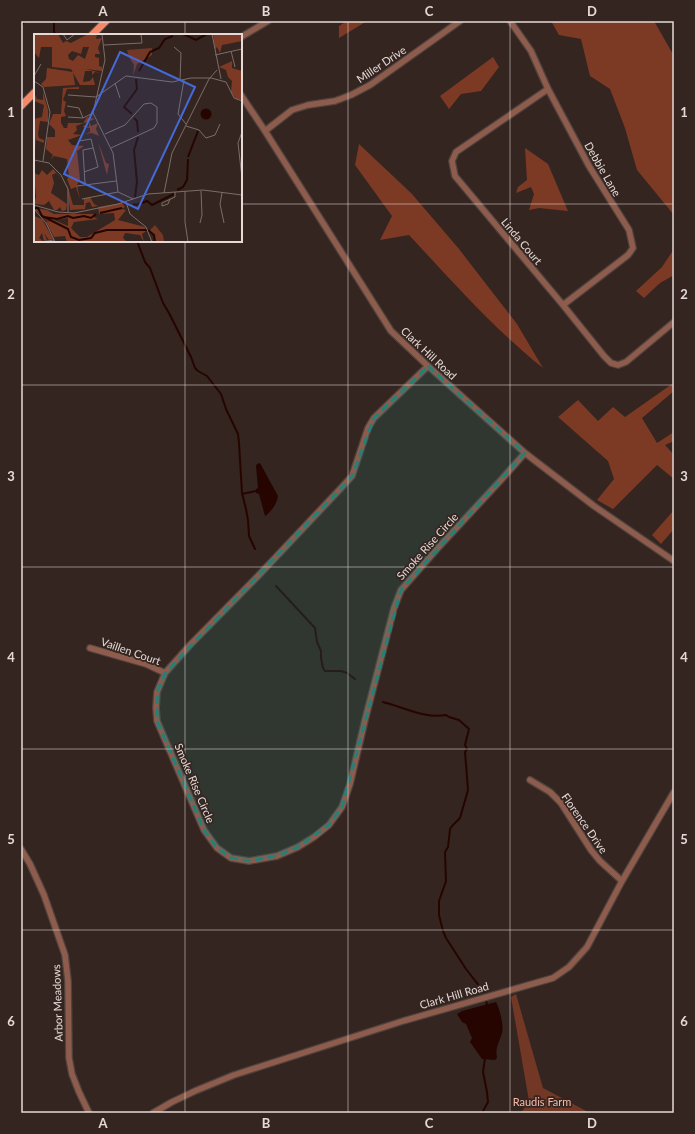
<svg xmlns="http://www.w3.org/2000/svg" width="695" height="1134" font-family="Lato,sans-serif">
  <rect width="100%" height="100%" fill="#342520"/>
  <path fill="#723725" d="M 516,994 L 543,1088 L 590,1113 L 521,1113 L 529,1101 L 511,997 Z"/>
  <path fill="#7c3a25" d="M 347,21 L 367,21 L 339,38 L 339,26 Z
    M 551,21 L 654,21 L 674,56 L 674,215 L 637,170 L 625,128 L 610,89 L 590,76 L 581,39 L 559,35 Z
    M 493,57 L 499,67 L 481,91 L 461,94 L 449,109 L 440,96 Z
    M 359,144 L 412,194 L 459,249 L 517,324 L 543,368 C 494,329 452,281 409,235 L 380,240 L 392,216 L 355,165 Z
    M 525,148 L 548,164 L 568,211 L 539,208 L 529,210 L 534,194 L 531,187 L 516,193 L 518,187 L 527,180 Z
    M 674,249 L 674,275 L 660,283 L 644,298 L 636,291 L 662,267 Z
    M 672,384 L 674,385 L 674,391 L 642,418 L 657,443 L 674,432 L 674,441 L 665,445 L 674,455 L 674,479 L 657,465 L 613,509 L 597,500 L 614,479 L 608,461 L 558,417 L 578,400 L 598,421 L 613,407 L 625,417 Z
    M 674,510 L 674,529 L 661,544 L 652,535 Z"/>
  <path fill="#260500" d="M 260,463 L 278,496 C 277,504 271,512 265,516 L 259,494 L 256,493 L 256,489 L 258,488 L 256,466 L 257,464 Z
    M 496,1002 C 500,1009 504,1026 502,1033 C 499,1043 495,1048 497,1058 L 495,1060 L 482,1059 L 470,1042 L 472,1038 L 466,1024 L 462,1022 L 457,1014 L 462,1011 Z"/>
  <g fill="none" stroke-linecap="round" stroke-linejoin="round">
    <path stroke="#260500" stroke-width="2" d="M 54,21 L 54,31 L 55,35
      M 21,26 L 25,21
      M 137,241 L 145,262 L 150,268 L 163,303 L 169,313 L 191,357 L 195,368 L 198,371 L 207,376 L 221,394 L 226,409 L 238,434 L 239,443 L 242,493 L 246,509 L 248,520 L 249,536 L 255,549
      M 242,494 L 256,491
      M 276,586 L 315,628 L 317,642 L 321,651 L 321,658 L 323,668 L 325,671 L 341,671 L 347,673 L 355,679
      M 383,702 C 403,707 425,719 446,715 L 449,717 L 459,720 L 469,729 L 465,745 L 467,749 L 465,752 L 468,790 L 460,818 L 452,826 L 450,829 L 448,847 L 445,852 L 446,881 L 439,901 L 439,915 L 443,931 L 446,938 L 466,969 L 484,992
      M 486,1000 L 487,1006
      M 482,1113 L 488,1102 L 487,1092 L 483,1072 L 485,1058"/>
    <defs>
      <path id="minor" d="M 510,21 L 531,51 L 548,89 L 589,166 L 629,230 L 633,248 L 628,255 L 563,305
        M 241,37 L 268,21
        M 548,89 L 456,152 L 452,161 L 455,176 L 563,305 L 604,356 L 611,363 L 618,365 L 626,362 L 674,322
        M 241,95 L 265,131 L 391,331 L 428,366 L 525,453 L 594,506 L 674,561
        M 265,131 L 292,110 L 308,105 L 335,101 L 351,95 L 370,85 L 460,21
        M 428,366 L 374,418 L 368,428 L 352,476 L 342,487 L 258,576 L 190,645 L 165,673 L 157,692 L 156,708 L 157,721 L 204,830 L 217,848 L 231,858 L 249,861 L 277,856 L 298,847 L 314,837 L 329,825 L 342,807 L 350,784 L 365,720 L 394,608 L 401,590 L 437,549 L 501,480 L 525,453
        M 90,648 L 146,664 L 165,673
        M 530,780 L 550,792 L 561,803 L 591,850 L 600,861 L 622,881
        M 21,849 L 30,864 L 44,895 L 65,955 L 68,981 L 69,1058 L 72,1074 L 79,1092 L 89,1113
        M 153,1113 L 172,1102 L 195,1091 L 234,1075 L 403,1021 L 553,978 L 569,967 L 587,947 L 622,881 L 674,792"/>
      <path id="major" d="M 92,35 L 106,21
        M 21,106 L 35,92"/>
    </defs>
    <use href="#minor" stroke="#50423d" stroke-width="8"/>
    <use href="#major" stroke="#50423d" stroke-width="9"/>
    <use href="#minor" stroke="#8e5c4c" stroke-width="5.5"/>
    <use href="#major" stroke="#f38b6b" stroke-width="7"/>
  </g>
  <path fill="#248078" fill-opacity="0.2" stroke="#248078" stroke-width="3" stroke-dasharray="8 5" stroke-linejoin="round" d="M 428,366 L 525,453 L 401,590 L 342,807 L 329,825 L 298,847 L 277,856 L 249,861 L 231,858 L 217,848 L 204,830 L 157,721 L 157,692 L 165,673 L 342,487 L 352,476 L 374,418 Z"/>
  <path fill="none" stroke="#e5dad7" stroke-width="1" stroke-opacity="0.55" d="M 185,21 L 185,35M 348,21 L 348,1113M 510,21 L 510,1113M 21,204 L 35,204M 241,204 L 674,204M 185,241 L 185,1113M 21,385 L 674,385M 21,567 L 674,567M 21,749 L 674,749M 21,930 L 674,930"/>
  <g text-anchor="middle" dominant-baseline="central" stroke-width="3.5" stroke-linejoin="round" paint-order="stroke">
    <g font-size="11" fill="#e5dad7" stroke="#342520">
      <text transform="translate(381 64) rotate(-34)">Miller Drive</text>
      <text transform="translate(603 169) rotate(60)">Debbie Lane</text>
      <text transform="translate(522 241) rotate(50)">Linda Court</text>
      <text transform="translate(429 353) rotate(43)">Clark Hill Road</text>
      <text transform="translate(427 546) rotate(-48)">Smoke Rise Circle</text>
      <text transform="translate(131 651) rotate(19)">Vaillen Court</text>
      <text transform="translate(195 783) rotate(67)">Smoke Rise Circle</text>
      <text transform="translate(585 823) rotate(55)">Florence Drive</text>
      <text transform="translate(454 995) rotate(-16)">Clark Hill Road</text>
      <text transform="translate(57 1003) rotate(-92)">Arbor Meadows</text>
    </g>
    <g font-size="11" fill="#f8baa7" stroke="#342520">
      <text x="542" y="1101">Raudis Farm</text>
    </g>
  </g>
  <g transform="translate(34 34)">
    <rect width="208" height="208" fill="#342520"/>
    <path d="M 118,14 L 118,21 L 103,30 L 99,42 L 100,31 L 95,23 L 93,16 ZM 121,191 L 129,201 L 130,208 L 120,208 L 120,202 L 116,196 Z" fill="#723725"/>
    <path d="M 0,0 L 24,0 L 29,9 L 32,7 L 37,9 L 54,0 L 63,0 L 62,5 L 68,4 L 64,14 L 66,20 L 61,20 L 61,23 L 65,24 L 65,32 L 68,33 L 68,37 L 52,35 L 67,39 L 61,38 L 58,41 L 58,37 L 51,37 L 49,48 L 56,47 L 59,43 L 61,51 L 46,51 L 37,35 L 18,33 L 18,13 L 7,13 L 5,24 L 0,18 ZM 49,13 L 55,13 L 51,25 L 44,21 L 39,27 L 35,25 L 34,21 L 38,17 L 47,20 ZM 179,0 L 208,0 L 208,7 L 188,11 L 186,19 L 183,13 L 181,15 ZM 198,27 L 198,34 L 208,37 L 208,66 L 202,65 L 197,58 L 198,47 L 194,43 L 192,36 L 185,33 ZM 13,34 L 39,38 L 41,51 L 10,53 L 7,50 L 12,45 ZM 45,53 L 45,55 L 33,55 L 29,66 L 32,68 L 30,77 L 32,82 L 27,83 L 27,89 L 30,94 L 33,94 L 34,89 L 49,89 L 53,83 L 61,85 L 42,92 L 43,96 L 39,100 L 48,101 L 34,106 L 38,111 L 50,112 L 43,117 L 46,145 L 43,151 L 46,165 L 42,153 L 37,155 L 33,145 L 35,143 L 33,125 L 20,122 L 17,125 L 19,121 L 12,115 L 13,103 L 21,103 L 21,96 L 15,90 L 19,80 L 27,80 L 29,54 ZM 9,58 L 14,76 L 14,88 L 6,87 L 4,100 L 5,104 L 10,106 L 10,109 L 2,106 L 2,116 L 0,85 L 8,83 L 10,71 L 0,67 L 0,59 L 3,65 L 9,66 ZM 55,88 L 57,92 L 64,89 L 62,95 L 65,102 L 58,99 L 51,100 L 56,98 L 56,94 L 49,93 L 50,91 L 55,93 ZM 64,108 L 72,129 L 75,130 L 73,141 ZM 19,135 L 30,148 L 22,139 L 18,141 L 20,149 L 17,159 L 33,170 L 32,176 L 28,177 L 26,173 L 23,176 L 20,176 L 15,167 L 10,171 L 0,170 L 2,163 L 0,139 L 5,141 L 8,136 L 13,141 ZM 33,150 L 39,171 L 50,171 L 50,165 L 56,163 L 60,170 L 64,172 L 58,173 L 56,168 L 52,169 L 51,175 L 36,176 ZM 88,169 L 91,173 L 87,175 L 92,176 L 84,186 L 111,193 L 112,197 L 108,200 L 110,208 L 106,201 L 91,199 L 89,204 L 93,208 L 33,208 L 31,202 L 20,203 L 12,188 L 20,186 L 34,192 L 34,184 L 13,187 L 0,174 L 13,176 L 20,180 L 60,180 L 59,183 L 64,185 L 40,188 L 37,194 L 46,203 L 53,203 L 81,186 L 80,179 L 65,180 L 64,173 ZM 0,182 L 8,185 L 19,205 L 15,206 L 10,199 L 13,206 L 10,207 L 8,199 L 5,204 L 9,207 L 0,208 Z" fill="#7c3a25" fill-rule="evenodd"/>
    <path d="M166.5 80a5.5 5.5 0 1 1 11 0a5.5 5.5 0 1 1-11 0Z" fill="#260500"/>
    <path fill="none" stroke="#260500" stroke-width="2" d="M 149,0 L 162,6 L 173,0M 105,37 L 116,18 L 125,14 L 131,5 L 139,2M 98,80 L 90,73 L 103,55 L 102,45M 100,84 L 103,87 L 104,98M 154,123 L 164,97M 143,156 L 149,153 L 153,146 L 154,125M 101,163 L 103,148 L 100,116 L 104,103M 99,170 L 102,171 L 113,167 L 118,171 L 140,160M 0,174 L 4,174 L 8,182 L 34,195 L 37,203 L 45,206 L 57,204 L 61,199 L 73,196 L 113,196M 66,179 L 88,174M 10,183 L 23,185 L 34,182 L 39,184 L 50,182 L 57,184 L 62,180M 114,196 L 120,201 L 121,208"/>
    <path fill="none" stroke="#7b6d69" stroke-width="1" d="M 29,0 L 33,6 L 41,0M 68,0 L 71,26 L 59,79 L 79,119 L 84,158 L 99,165M 178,0 L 187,45M 70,11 L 108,9 L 107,0M 140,13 L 147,19 L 146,47M 197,17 L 201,33M 181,21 L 208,15M 0,42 L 7,30M 150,46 L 144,80 L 152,90M 0,47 L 9,53 L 16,78 L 9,127M 81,49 L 86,64M 34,61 L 62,63M 62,63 L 92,42 L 138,48 L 157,44 L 177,44 L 192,48 L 200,64 L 208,67M 33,72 L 45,74 L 49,84M 34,83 L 49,84 L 59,79M 152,92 L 165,96 L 172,104 L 181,101 L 186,90M 208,98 L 204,109 L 208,144M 71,100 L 91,91 L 110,70 L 117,69 L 123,73 L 123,89 L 120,94 L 77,114M 45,107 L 57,105 L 64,133 L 50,138M 0,126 L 15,129 L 27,141 L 34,155 L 34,178M 51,150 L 49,116 L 59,114M 43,152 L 82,147M 151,157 L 151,188 L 154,208M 130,159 L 138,119 L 175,45 L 183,36M 188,159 L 186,170 L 190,189M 48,165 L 84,158M 136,165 L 134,170 L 128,172 L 128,169 L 141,163 L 141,158M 92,168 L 96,180 L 112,193 L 118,208M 0,171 L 24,178 L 40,179 L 84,170 L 114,160 L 169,156 L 208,161M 0,175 L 12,189 L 21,208M 166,189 L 168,181 L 167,157M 6,208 L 20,206"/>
    <path fill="#456ad8" fill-opacity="0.15" stroke="#456ad8" stroke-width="2" d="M 86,18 L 161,53 L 104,175 L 30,140 Z"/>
    <rect width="208" height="208" fill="none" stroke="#e5dad7" stroke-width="2"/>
  </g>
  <rect width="695" height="1134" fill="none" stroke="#342520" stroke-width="44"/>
  <rect x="22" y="22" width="651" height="1090" fill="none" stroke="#e5dad7" stroke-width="1.5"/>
  <g font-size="13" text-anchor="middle" font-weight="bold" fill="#e5dad7">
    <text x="103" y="16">A</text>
    <text x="266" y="16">B</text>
    <text x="429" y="16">C</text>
    <text x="592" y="16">D</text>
    <text x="11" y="117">1</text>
    <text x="684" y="117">1</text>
    <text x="11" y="299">2</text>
    <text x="684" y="299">2</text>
    <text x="11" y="481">3</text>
    <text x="684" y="481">3</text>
    <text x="11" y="662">4</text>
    <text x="684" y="662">4</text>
    <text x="11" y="844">5</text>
    <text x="684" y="844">5</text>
    <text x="11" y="1026">6</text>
    <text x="684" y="1026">6</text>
    <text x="103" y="1128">A</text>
    <text x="266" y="1128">B</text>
    <text x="429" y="1128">C</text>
    <text x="592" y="1128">D</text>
  </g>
</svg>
